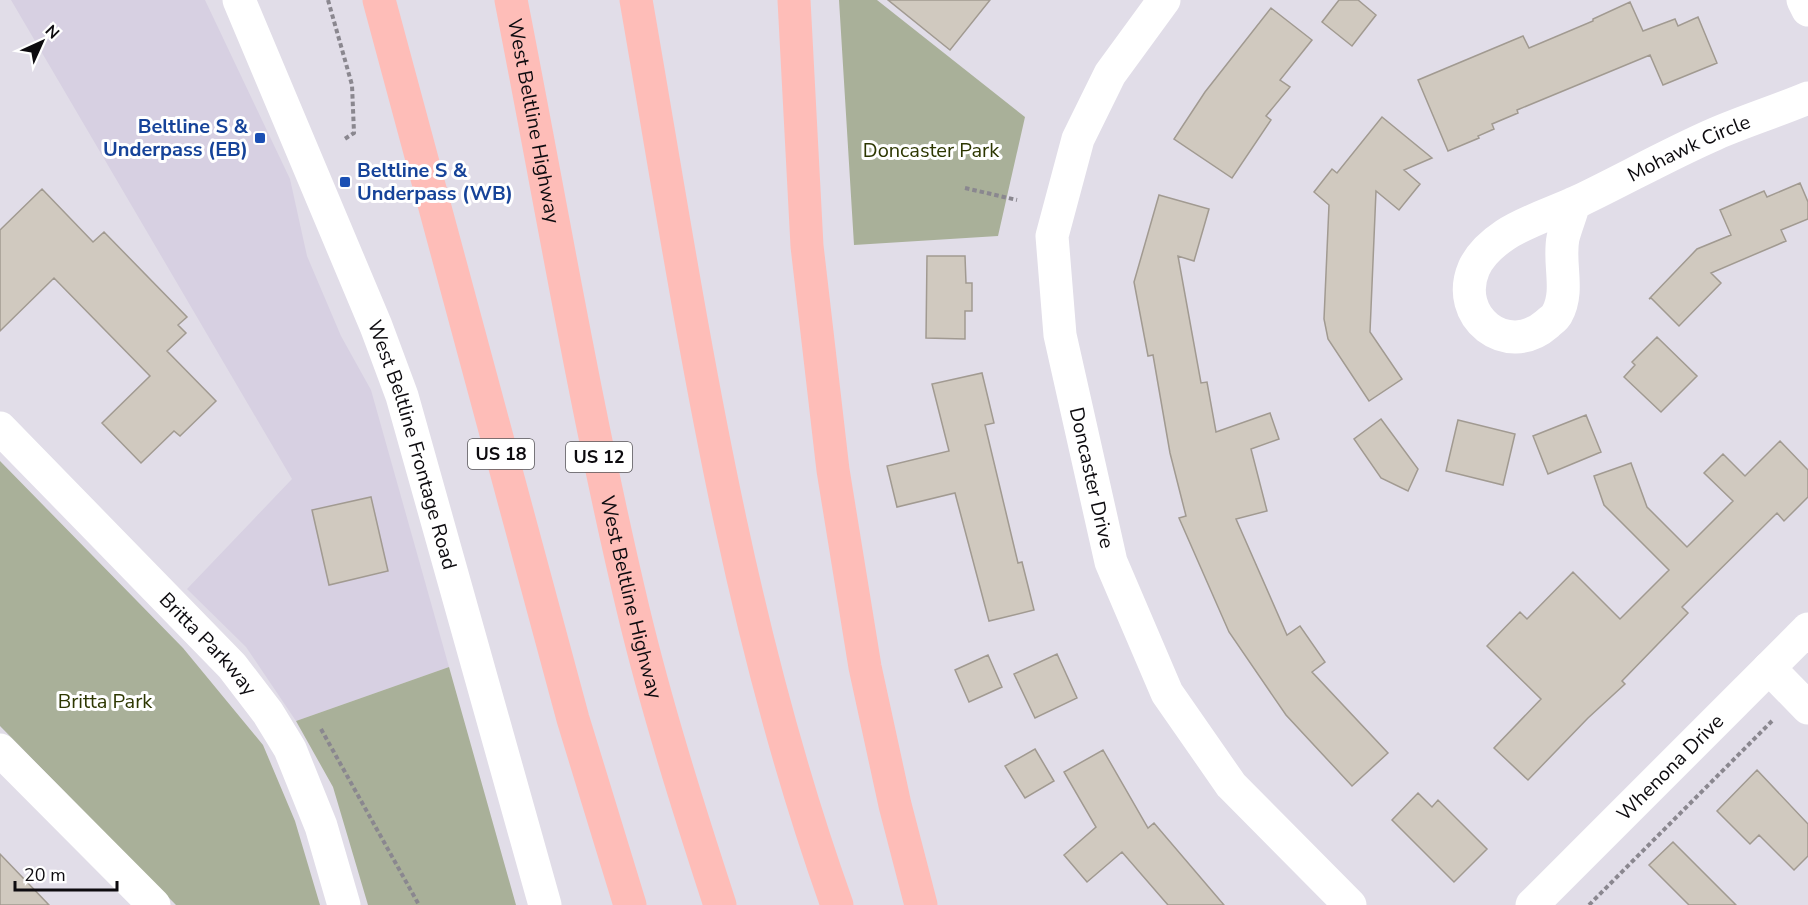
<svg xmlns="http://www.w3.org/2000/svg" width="1808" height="905" font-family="'Nunito Sans',sans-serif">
  <rect width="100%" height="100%" fill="#e1dde8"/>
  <path fill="#d7d0e2" d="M 11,0 L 205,0 L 290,179 L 307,256 L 341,336 L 371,390 L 449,667 L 296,721 L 246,647 L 187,589 L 292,479 Z"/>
  <path fill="#a9b099" d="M 839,0 L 877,0 L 1025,117 L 998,236 L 854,245 Z
    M 0,461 L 183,648 L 263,745 L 295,821 L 320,905 L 176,905 L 0,726 Z
    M 449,667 L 516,905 L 368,905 L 333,787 L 296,721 Z"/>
  <path fill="#d0c9bf" stroke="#a19a91" stroke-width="1.5" d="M 888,0 L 990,0 L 950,50 Z
    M 1339,0 L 1358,0 L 1376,15 L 1352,46 L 1322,22 Z
    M 1630,2 L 1643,31 L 1675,19 L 1678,26 L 1698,17 L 1717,63 L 1663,85 L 1650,55 L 1517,110 L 1518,113 L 1492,124 L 1494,129 L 1478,136 L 1479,138 L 1448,151 L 1418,80 L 1523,36 L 1529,48 L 1593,21 L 1593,19 Z
    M 1271,8 L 1312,40 L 1280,80 L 1290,87 L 1266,116 L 1271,120 L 1232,178 L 1174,139 L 1205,92 Z
    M 1382,117 L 1432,158 L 1404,170 L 1420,184 L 1399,210 L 1376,191 L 1370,332 L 1402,379 L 1369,401 L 1328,339 L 1324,319 L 1329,205 L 1314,192 L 1332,169 L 1337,173 Z
    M 1800,183 L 1808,202 L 1808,219 L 1781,230 L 1786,241 L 1711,273 L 1721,283 L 1679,326 L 1651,298 L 1649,299 L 1697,249 L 1731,235 L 1720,210 L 1764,191 L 1767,197 Z
    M 42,189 L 93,242 L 104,232 L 187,317 L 178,325 L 186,333 L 167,351 L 216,401 L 180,436 L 174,431 L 141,463 L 102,423 L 150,376 L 54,278 L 0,331 L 0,230 Z
    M 1159,195 L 1209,209 L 1194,261 L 1178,256 L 1201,383 L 1207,382 L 1216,432 L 1270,413 L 1279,439 L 1251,449 L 1267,511 L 1236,519 L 1287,635 L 1300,626 L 1325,662 L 1312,672 L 1388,753 L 1352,786 L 1286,715 L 1229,632 L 1179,518 L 1186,516 L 1170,453 L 1153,355 L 1148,356 L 1134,282 Z
    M 927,256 L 965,256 L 966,283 L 972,283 L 972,311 L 965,311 L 965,339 L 926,338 Z
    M 1657,337 L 1697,376 L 1661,412 L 1624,377 L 1635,365 L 1632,362 Z
    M 982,373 L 994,423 L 985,425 L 1018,563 L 1022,562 L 1034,610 L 989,621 L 955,493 L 897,507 L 887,466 L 949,451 L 932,384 Z
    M 1586,415 L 1601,452 L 1548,474 L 1533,436 Z
    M 1381,419 L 1418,469 L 1408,491 L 1381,478 L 1354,439 Z
    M 1458,420 L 1515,434 L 1503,485 L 1446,471 Z
    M 1780,441 L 1808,470 L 1808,497 L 1784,521 L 1777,513 L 1682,607 L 1688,613 L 1622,681 L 1625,684 L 1588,718 L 1528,780 L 1494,748 L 1541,699 L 1487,646 L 1520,612 L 1527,619 L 1573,572 L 1620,619 L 1669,570 L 1604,505 L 1594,476 L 1631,463 L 1647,507 L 1687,547 L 1733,501 L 1704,473 L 1723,454 L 1745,476 Z
    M 371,497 L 388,571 L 329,585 L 312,510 Z
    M 1057,654 L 1077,698 L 1035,718 L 1014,674 Z
    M 988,655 L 1002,687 L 969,702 L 955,670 Z
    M 1035,749 L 1054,781 L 1025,798 L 1005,766 Z
    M 1103,750 L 1148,828 L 1154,823 L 1224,905 L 1168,905 L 1122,852 L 1087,882 L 1064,855 L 1096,827 L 1064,772 Z
    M 1757,770 L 1808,824 L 1808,856 L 1794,870 L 1759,835 L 1750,844 L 1717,811 Z
    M 1418,793 L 1432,807 L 1438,800 L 1487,849 L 1454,882 L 1392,820 Z
    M 1673,842 L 1736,905 L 1689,905 L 1649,865 Z
    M 0,854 L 49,905 L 0,905 Z"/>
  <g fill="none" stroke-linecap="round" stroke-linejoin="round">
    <path stroke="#8a878f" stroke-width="4" stroke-dasharray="4.5 3" stroke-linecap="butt" d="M 328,0 L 352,85 L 354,133 L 343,140
      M 965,188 L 1017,200
      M 321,729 L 419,905
      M 1589,905 L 1774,719"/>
    <g stroke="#fff" stroke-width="33">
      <path id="s1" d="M 239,0 L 376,326 L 402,396 L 545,905"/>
      <path id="s2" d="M 1164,0 L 1110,74 L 1078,139 L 1052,236 L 1060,335 L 1111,562 L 1167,693 L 1231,785 L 1350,905"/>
      <path d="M 1803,0 L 1808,10"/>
      <path id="s3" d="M 1574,203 C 1571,215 1566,226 1563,238 C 1558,263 1570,291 1557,314 C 1555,318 1550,321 1547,324 C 1507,359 1453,317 1474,268 C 1480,255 1493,243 1505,235 C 1526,221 1556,212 1579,201 C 1625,179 1669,154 1715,134 C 1745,121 1777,111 1808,98"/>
      <path id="s4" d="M 0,428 L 232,666 L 268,713 L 290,749 L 321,826 L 344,905"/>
      <path d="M 1769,668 L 1808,708"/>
      <path d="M 0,750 L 154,905"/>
      <path id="s5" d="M 1532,905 L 1808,629"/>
    </g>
    <g stroke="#febdb8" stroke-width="33">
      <path d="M 379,0 L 573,719 L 630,905"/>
      <path id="s6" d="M 511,0 C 551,203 585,408 633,609 C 657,709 688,807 720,905"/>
      <path d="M 636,0 C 689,304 732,613 837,905"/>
      <path d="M 794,0 L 807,246 L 833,470 L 865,667 L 895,805 L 921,905"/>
    </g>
  </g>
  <g fill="#1a4fb4" stroke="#fff" stroke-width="2">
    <rect x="254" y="132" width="12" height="12" rx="3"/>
    <rect x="339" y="176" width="12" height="12" rx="3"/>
  </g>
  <g text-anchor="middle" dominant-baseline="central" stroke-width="6" stroke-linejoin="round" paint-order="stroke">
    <g fill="#fff" stroke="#565457" stroke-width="1.5">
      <rect x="468" y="439" width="66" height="30" rx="4.5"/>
      <rect x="566" y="442" width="66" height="30" rx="4.5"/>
    </g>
    <g font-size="18" font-weight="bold" fill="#0d0b0f">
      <text x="501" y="454">US 18</text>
      <text x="599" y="457">US 12</text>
    </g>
    <g font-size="20" fill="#0d0b0f" stroke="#fff">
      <text stroke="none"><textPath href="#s6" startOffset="123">West Beltline Highway</textPath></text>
      <text stroke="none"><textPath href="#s3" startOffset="508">Mohawk Circle</textPath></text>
      <text stroke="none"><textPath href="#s1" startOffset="478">West Beltline Frontage Road</textPath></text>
      <text stroke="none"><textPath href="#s2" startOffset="510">Doncaster Drive</textPath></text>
      <text stroke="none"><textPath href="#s6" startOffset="609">West Beltline Highway</textPath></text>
      <text stroke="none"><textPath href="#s4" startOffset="300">Britta Parkway</textPath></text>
      <text stroke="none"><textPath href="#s5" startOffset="195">Whenona Drive</textPath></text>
    </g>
    <g font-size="20" font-weight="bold" fill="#164399" stroke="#fff" text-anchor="end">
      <text x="248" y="126">Beltline S &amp;<tspan x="248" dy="23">Underpass (EB)</tspan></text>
      <text x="357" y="170" text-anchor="start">Beltline S &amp;<tspan x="357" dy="23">Underpass (WB)</tspan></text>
    </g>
    <g font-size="20" fill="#2d3701" stroke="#fff">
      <text x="931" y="150">Doncaster Park</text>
      <text x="105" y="701">Britta Park</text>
    </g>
  </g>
  <g transform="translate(42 42) rotate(45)" stroke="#ffffff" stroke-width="4.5" paint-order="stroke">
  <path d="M0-4.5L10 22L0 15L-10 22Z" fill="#0d0b0f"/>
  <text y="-9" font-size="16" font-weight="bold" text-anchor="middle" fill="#0d0b0f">N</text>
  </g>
  <path d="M15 881v9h102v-9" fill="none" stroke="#0d0b0f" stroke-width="3"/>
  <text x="24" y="881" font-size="18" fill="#0d0b0f" stroke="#ffffff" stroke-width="4.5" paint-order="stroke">20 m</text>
</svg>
